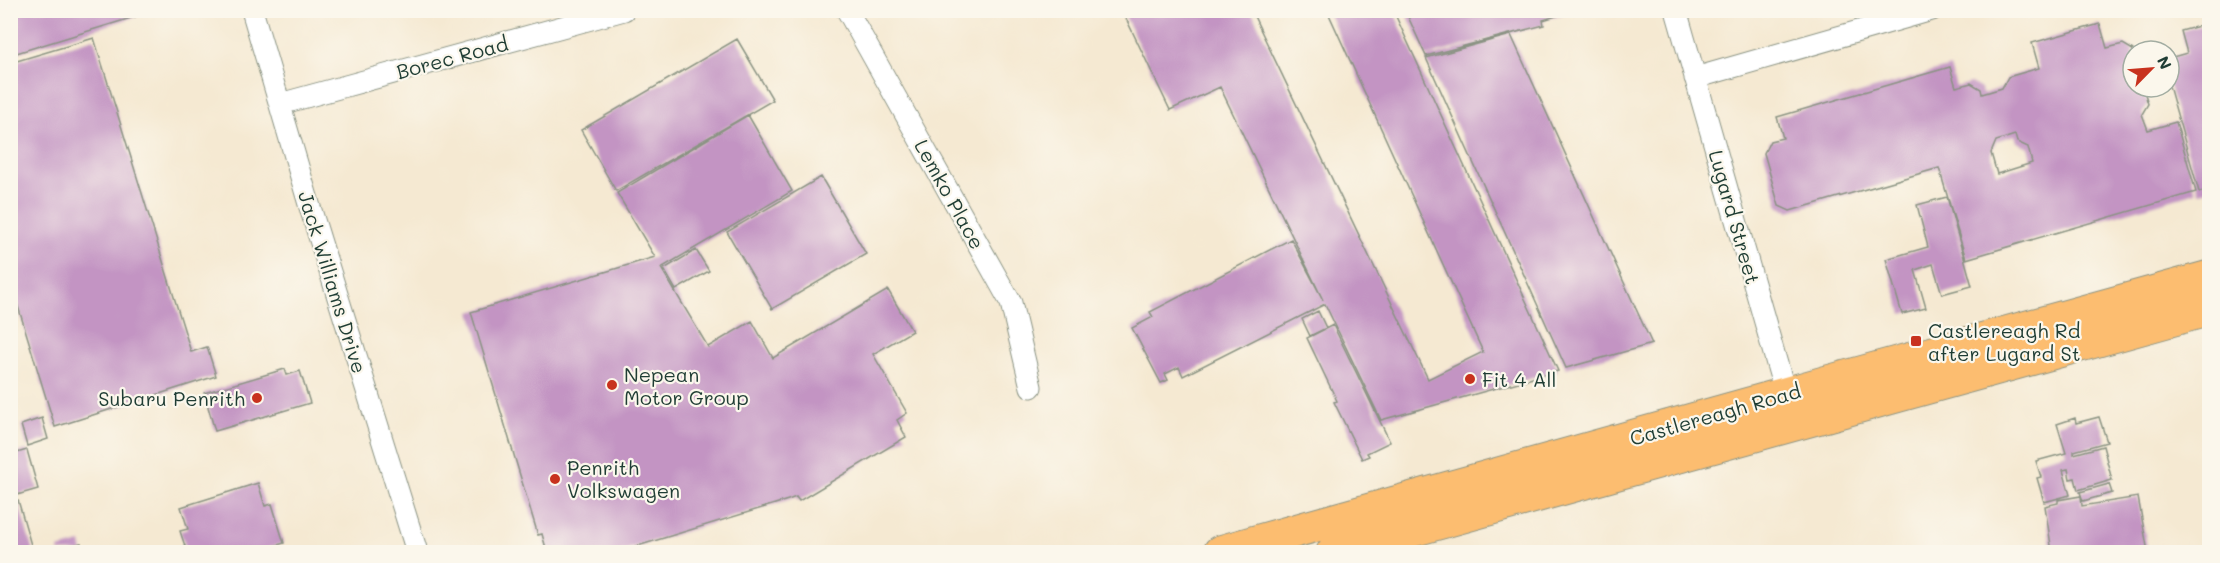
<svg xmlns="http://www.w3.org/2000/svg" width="2220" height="563" font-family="Mali,sans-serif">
  <rect width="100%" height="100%" fill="#fbf7ec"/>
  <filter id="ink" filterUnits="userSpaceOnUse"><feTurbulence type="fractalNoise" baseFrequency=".0167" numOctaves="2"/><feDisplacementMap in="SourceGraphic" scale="12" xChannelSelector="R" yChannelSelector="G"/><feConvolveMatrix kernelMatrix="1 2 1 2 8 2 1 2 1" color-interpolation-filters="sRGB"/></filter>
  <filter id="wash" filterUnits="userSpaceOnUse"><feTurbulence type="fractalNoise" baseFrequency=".008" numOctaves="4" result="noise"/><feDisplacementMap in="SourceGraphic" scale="24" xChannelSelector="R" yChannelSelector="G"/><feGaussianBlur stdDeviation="1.35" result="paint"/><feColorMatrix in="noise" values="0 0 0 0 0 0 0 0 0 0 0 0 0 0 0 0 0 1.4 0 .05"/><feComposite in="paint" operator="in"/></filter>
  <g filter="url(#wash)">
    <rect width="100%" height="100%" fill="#f5e9d2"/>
    <g id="blocks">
      <path fill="#c394c3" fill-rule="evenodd" d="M 10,10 L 154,10 L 154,11 L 10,55 Z
        M 1122,10 L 1251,10 L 1428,379 L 1483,352 L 1327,10 L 1393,10 L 1558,371 L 1381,420 L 1325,304 L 1183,376 L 1179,367 L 1165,374 L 1168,380 L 1161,383 L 1132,328 L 1153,317 L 1150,312 L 1291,239 L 1323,300 L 1220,87 L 1170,110 Z
        M 1405,10 L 1573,10 L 1573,11 L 1543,20 L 1544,25 L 1426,56 Z
        M 2210,23 L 2210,190 L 2199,192 L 2169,86 L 2169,58 L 2187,53 L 2181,31 Z
        M 2100,24 L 2107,48 L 2123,44 L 2133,50 L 2133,87 L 2143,87 L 2148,104 L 2142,114 L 2148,130 L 2176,122 L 2196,192 L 1966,259 L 1939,168 L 1790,211 L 1779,206 L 1764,153 L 1770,141 L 1783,138 L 1777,117 L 1950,67 L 1956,87 L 1971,83 L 1981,89 L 1982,94 L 2002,88 L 2008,77 L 2039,68 L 2032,43 ZM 2015,135 L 2017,142 L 2028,147 L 2032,163 L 1997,174 L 1991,153 L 1996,141 Z
        M 1511,35 L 1652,344 L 1566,368 L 1426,58 Z
        M 94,38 L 191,352 L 207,347 L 216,376 L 55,427 L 10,280 L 10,63 Z
        M 737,39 L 773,100 L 616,191 L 581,130 Z
        M 748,115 L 792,191 L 661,268 L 708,347 L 752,321 L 773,358 L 888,290 L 912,331 L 873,354 L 907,413 L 897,420 L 906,437 L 799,501 L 796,497 L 788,500 L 618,552 L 547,552 L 542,534 L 538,535 L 471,312 L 655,257 L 617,193 Z
        M 821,177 L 866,254 L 772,309 L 727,232 Z
        M 1947,197 L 1972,286 L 1942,294 L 1933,264 L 1915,270 L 1926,308 L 1902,314 L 1886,259 L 1928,247 L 1917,205 Z
        M 696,250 L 709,271 L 676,290 L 664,269 Z
        M 1318,311 L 1326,328 L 1310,336 L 1302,319 Z
        M 1333,325 L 1390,442 L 1367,453 L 1369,456 L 1362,459 L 1334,402 L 1337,401 L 1307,338 Z
        M 285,369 L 287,375 L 300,371 L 310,403 L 215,431 L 204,393 Z
        M 2099,417 L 2107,442 L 2074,451 L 2074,454 L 2103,446 L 2112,480 L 2078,490 L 2075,478 L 2070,479 L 2068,469 L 2063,470 L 2070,495 L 2044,502 L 2037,478 L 2041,477 L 2036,461 L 2066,453 L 2057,424 L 2075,418 L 2076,423 Z
        M 42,418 L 48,439 L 27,446 L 21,425 Z
        M 27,450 L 38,489 L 10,497 L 10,455 Z
        M 258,483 L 265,506 L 272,504 L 284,543 L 254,552 L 187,552 L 180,531 L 188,529 L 181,507 Z
        M 2109,484 L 2112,493 L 2083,501 L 2080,492 Z
        M 2081,496 L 2082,506 L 2138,497 L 2148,552 L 2052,552 L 2045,506 L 2058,503 L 2058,500 Z
        M 18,500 L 33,552 L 10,552 L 10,502 Z
        M 81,543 L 83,552 L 59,552 L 58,549 Z"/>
    </g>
  </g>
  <g filter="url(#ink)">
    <use href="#blocks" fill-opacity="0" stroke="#8a9383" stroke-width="1.5"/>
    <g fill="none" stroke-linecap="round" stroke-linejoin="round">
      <defs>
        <path id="minor" d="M 252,10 L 309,204 L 417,552
          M 847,10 L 1011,303 L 1031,387
          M 1676,10 L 1789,406
          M 1695,78 L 1932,10
          M 280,104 L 624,10"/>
        <path id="primary" d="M 1220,552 L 1824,383 L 2210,277
          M 1333,552 L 2210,309"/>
      </defs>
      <use href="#minor" stroke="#8a9383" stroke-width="23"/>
      <use href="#primary" stroke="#8a9383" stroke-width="35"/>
      <use href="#minor" stroke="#fff" stroke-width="21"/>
      <use href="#primary" stroke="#fcbd6f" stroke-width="33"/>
    </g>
  </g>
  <g fill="#c8321e" stroke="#fbf7ec" stroke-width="2">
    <rect x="1910" y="335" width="12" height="12" rx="3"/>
    <circle cx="1470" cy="379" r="6"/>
    <circle cx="612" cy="385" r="6"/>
    <circle cx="257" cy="398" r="6"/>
    <circle cx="555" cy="479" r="6"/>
  </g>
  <g text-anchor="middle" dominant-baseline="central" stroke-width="4.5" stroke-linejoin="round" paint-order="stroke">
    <g font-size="20" fill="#1f3d34" stroke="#fbf7ec">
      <text transform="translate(452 57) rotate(-15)">Borec Road</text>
      <text transform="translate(950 194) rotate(61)">Lemko Place</text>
      <text transform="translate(1735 217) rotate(74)">Lugard Street</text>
      <text transform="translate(333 282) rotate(73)">Jack Williams Drive</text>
      <text transform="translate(1715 414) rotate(-16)">Castlereagh Road</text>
    </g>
    <g font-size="20" fill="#1f3d34" stroke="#fbf7ec" text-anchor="start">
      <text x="1928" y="330">Castlereagh Rd<tspan x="1928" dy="23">after Lugard St</tspan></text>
      <text x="624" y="374">Nepean<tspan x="624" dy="23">Motor Group</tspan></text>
      <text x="1482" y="379">Fit 4 All</text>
      <text x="245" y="398" text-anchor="end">Subaru Penrith</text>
      <text x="567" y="467">Penrith<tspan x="567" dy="23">Volkswagen</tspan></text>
    </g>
  </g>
  <rect width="2220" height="563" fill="none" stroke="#fbf7ec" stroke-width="36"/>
  <g transform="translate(2151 69) rotate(65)"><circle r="28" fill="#fbf7ec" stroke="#a3ada2" stroke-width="1.5"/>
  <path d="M0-4.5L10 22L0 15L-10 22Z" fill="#c8321e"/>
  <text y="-9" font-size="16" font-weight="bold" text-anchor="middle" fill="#1f3d34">N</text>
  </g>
</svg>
